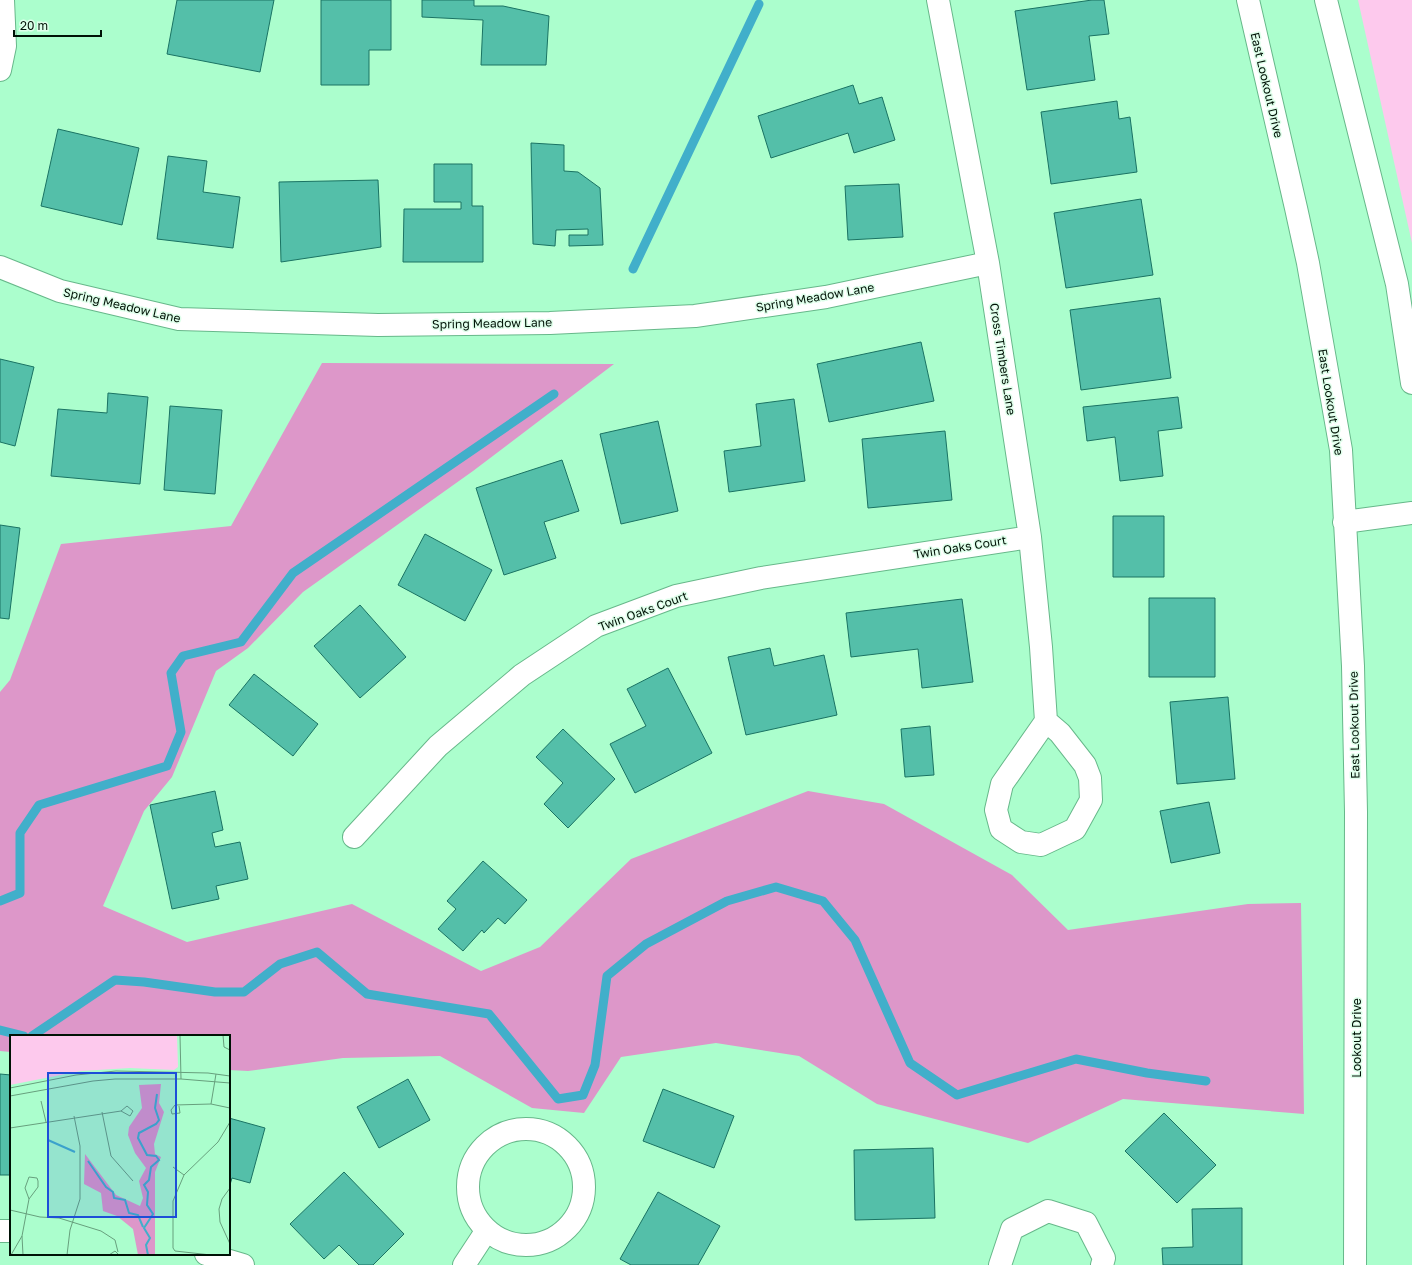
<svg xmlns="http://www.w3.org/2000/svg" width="1412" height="1265" font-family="'Golos Text',sans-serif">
  <rect width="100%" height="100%" fill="#abfecd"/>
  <path fill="#fdc9ed" d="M 1358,0 L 1412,0 L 1412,243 Z"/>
  <path fill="#dd97c9" d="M 322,363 L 614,364 L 473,471 L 303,592 L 248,648 L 216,671 L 172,777 L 144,811 L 103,906 L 187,942 L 352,904 L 481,971 L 540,947 L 631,859 L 808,791 L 884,804 L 1012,875 L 1068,930 L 1248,904 L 1301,903 L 1304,1114 L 1123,1099 L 1028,1143 L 877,1104 L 799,1056 L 716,1043 L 621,1057 L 584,1113 L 532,1108 L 440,1056 L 343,1058 L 248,1071 L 229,1070 L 229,1036 L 11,1036 L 11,1052 L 0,1051 L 0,692 L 10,680 L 61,544 L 231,526 Z"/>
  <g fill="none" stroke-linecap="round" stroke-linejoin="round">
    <path stroke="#41afca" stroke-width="9" d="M 633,269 L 759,4
      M 0,901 L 20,893 L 20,833 L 39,805 L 167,766 L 181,732 L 171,673 L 183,656 L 241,642 L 293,573 L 554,394
      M 0,1030 L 24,1036
      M 32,1036 L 115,980 L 144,982 L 215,992 L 244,992 L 280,964 L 317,952 L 367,994 L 489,1014 L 558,1099 L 583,1095 L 595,1065 L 607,976 L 646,944 L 727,901 L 776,887 L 823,901 L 855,940 L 910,1063 L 957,1095 L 1076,1059 L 1147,1073 L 1206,1081"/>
  </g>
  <path fill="#54bfa9" stroke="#1a7363" d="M 177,0 L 274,0 L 260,72 L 167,54 Z
    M 321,0 L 391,0 L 391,50 L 369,50 L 369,85 L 321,85 Z
    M 422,0 L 474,0 L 474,6 L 503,6 L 549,16 L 546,65 L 481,65 L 483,20 L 422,17 Z
    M 1092,0 L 1104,0 L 1109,34 L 1089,36 L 1095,80 L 1027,90 L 1015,11 Z
    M 853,85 L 859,104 L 882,97 L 895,140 L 854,153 L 848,133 L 771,158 L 758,116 Z
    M 1117,101 L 1119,119 L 1130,117 L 1137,172 L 1051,184 L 1041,112 Z
    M 58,129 L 139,148 L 122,225 L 41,206 Z
    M 531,143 L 564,145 L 564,171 L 578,172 L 600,188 L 603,245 L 569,246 L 569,235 L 588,235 L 588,229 L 556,230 L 555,246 L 533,244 Z
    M 168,156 L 207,161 L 203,192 L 240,197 L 233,248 L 157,239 Z
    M 434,164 L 472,164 L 472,206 L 483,206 L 483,262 L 403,262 L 404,209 L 461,209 L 461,202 L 434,202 Z
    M 378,180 L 381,247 L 281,262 L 279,182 Z
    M 899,184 L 903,237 L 848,240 L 845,186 Z
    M 1141,199 L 1153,275 L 1066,288 L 1054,213 Z
    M 1160,298 L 1171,378 L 1081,390 L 1070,310 Z
    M 921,342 L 934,401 L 829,422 L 817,364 Z
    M 0,359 L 34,367 L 15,446 L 0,442 Z
    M 108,393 L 148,397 L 140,484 L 51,476 L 58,409 L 107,413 Z
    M 1178,397 L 1182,428 L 1158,431 L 1163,476 L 1120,481 L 1115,437 L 1087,441 L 1083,407 Z
    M 794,399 L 805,481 L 729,492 L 724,451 L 761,446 L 756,404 Z
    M 170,406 L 222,410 L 215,494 L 164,490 Z
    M 658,421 L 678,511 L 621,524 L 600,434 Z
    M 945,431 L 952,500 L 868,508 L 862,439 Z
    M 562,460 L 579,511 L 544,522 L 556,558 L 504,575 L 476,488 Z
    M 1113,516 L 1164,516 L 1164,577 L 1113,577 Z
    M 0,525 L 20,528 L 9,619 L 0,618 Z
    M 425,534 L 492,570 L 465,621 L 398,585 Z
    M 1149,598 L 1215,598 L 1215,677 L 1149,677 Z
    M 962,599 L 973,682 L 922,688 L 918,649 L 851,657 L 846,613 Z
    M 360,605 L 406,657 L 360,698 L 314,646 Z
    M 770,648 L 774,666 L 824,655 L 837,715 L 746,735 L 728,657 Z
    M 668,668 L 712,753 L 635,793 L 610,744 L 646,726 L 627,689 Z
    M 254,674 L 318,724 L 293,756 L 229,705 Z
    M 1228,697 L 1235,779 L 1177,784 L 1170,702 Z
    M 930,726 L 934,775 L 905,777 L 901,729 Z
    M 563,729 L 615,779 L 568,828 L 544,804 L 563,783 L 536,757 Z
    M 215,791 L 223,830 L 212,833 L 215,847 L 240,842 L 248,879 L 216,886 L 219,899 L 172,909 L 150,805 Z
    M 1209,802 L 1220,853 L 1171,863 L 1160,811 Z
    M 483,861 L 527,900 L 505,924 L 498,918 L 484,933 L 482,930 L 463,951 L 438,929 L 456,909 L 447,901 Z
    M 0,1074 L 11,1075 L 11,1175 L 0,1175 Z
    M 408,1079 L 430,1120 L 379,1148 L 357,1107 Z
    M 663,1089 L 734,1116 L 714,1168 L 643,1141 Z
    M 1164,1113 L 1216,1165 L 1177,1203 L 1125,1151 Z
    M 229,1118 L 265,1128 L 250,1183 L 232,1178 L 229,1188 Z
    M 933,1148 L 935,1218 L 855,1220 L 854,1150 Z
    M 344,1172 L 404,1234 L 373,1265 L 359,1265 L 339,1245 L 324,1259 L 290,1224 Z
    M 658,1192 L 720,1226 L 698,1265 L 631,1265 L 620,1259 Z
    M 1242,1208 L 1242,1265 L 1163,1265 L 1162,1248 L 1193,1247 L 1192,1209 Z"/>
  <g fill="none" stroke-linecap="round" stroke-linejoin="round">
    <defs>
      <path id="minor" d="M 938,0 L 988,263 L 1030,537 L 1041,647 L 1046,721 L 1002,784 L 996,810 L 1001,829 L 1021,842 L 1041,845 L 1075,829 L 1091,800 L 1090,778 L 1085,765 L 1060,733 L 1046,721
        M 0,70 L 5,46 L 3,0
        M 0,267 L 60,291 L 179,319 L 378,325 L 550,323 L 695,316 L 826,297 L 988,263
        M 354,837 L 438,746 L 522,675 L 596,626 L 676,596 L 761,578 L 1030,537
        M468 1187a58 58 0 1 1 116 0a58 58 0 1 1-116 0Z
        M 0,1231 L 11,1231
        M 206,1254 L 243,1265
        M 464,1265 L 487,1230
        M 1000,1265 L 1012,1229 L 1048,1211 L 1086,1223 L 1104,1258 L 1102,1265"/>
      <path id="secondary" d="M 1248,0 L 1296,208 L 1308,263 L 1341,450 L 1353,666 L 1356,812 L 1355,1265
        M 1326,0 L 1397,284 L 1412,383
        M 1344,522 L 1412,513"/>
    </defs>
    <use href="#minor" stroke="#67b88a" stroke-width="24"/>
    <use href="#secondary" stroke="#67b88a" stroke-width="24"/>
    <use href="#minor" stroke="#fff" stroke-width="22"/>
    <use href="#secondary" stroke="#fff" stroke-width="22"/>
  </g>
  <g text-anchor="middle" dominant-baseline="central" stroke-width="3" stroke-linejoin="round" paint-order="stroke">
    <g font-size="12" fill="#001206" stroke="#dfffeb">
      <text transform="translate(1267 85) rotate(77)">East Lookout Drive</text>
      <text transform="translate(815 297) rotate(-10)">Spring Meadow Lane</text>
      <text transform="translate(122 305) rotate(13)">Spring Meadow Lane</text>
      <text transform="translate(492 323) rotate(-1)">Spring Meadow Lane</text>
      <text transform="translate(1003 359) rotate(81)">Cross Timbers Lane</text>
      <text transform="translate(1331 402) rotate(81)">East Lookout Drive</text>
      <text transform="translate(960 547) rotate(-9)">Twin Oaks Court</text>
      <text transform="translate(643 611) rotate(-20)">Twin Oaks Court</text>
      <text transform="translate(1354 725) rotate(-91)">East Lookout Drive</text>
      <text transform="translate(1356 1038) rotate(-90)">Lookout Drive</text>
    </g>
  </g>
  <g transform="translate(10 1035)">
    <rect width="220" height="220" fill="#abfecd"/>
    <path d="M 0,0 L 167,0 L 168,32 L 164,35 L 120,33 L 71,36 L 0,50 Z" fill="#fdc9ed"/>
    <path d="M 151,49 L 149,68 L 154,77 L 144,109 L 145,119 L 151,122 L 145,137 L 145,220 L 128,220 L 123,194 L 107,181 L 93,176 L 91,158 L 74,149 L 75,119 L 106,160 L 130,171 L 133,163 L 129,146 L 136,133 L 125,118 L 118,100 L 119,92 L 132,73 L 129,50 Z" fill="#dd97c9"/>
    <path fill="none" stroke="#41afca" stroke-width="2" d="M 38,105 L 65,117M 78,126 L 96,152 L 103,157 L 104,163 L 115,165 L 119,178 L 128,180 L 133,192M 138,220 L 136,210 L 140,203 L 134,193 L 143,179 L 137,170 L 138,157 L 134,150 L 139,145 L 141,132 L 149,125 L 146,121 L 137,120 L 128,103 L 129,98 L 146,89 L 149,85 L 145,73 L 147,59"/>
    <path fill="none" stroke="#67a07d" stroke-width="1" d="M 170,0 L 171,44M 213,0 L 214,12 L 220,15M 0,53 L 66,40 L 106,36 L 198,38 L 220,41M 0,61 L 83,46 L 105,44 L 171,44 L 220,48M 31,66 L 36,87M 201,69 L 206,39M 169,71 L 170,78 L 162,79 L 161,75 L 165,70 L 201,69 L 220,73M 92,77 L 101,121 L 123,146M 0,93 L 111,76 L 117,71 L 123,76 L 120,81 L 111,76M 163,132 L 174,140M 19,142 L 27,143 L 28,146 L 28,152 L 19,164 L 15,153 ZM 220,153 L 212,164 L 209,174 L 210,187 L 220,209M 0,175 L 30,182 L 49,183 L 91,196 L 105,205 L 108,217M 1,220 L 12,201M 13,220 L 12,201 L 19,164M 57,220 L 60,195 L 70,164 L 70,111 L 64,81M 99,220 L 105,216 L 109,220M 201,220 L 165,216 L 163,213 L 163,166 L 174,140 L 208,107 L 220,87"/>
    <path fill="#1d4ed8" fill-opacity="0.15" stroke="#1d4ed8" stroke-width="2" d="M 38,38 L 166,38 L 166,182 L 38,182 Z"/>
    <rect width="220" height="220" fill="none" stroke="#001206" stroke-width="2"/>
  </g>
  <path d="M14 30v6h87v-6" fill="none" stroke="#001206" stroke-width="2"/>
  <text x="20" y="30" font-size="12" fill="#001206" stroke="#dfffeb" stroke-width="3" paint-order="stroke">20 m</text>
</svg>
